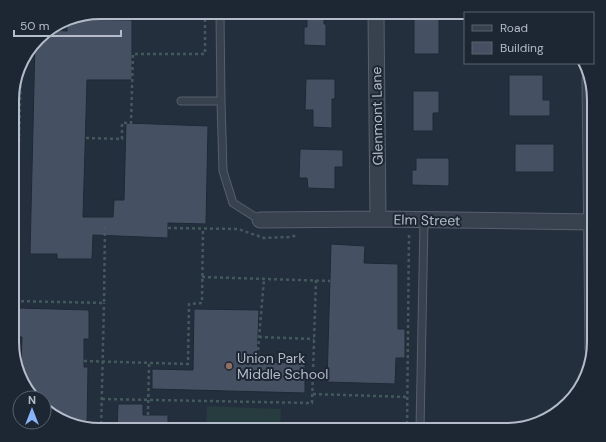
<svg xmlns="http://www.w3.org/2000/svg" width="606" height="442" font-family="'DM Sans',sans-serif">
  <rect width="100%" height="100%" fill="#242f3e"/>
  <path fill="#263c3f" d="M 207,406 L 281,409 L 280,430 L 206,430 Z"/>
  <path fill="#455162" stroke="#1f2835" d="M 307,14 L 324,14 L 324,24 L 326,24 L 326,46 L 304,45 L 304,27 L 307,27 Z
    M 414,18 L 439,18 L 439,54 L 414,54 Z
    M 67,19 L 132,20 L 132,80 L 87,80 L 83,217 L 113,217 L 114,200 L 124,200 L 126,123 L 208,126 L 206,224 L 168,223 L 168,238 L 93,235 L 92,259 L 57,259 L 57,254 L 30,254 L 35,42 L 42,34 L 48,30 L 67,31 Z
    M 509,75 L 543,75 L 543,100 L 550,100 L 550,116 L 509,116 Z
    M 306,79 L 335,79 L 335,99 L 332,99 L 332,128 L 313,127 L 313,110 L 305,110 Z
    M 413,91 L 439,91 L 439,113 L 433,113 L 433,131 L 413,131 Z
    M 515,144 L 554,144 L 554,172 L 515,172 Z
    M 300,149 L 343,150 L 343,167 L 335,167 L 335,189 L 308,188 L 307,178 L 299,178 Z
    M 416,158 L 449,158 L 449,186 L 412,185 L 412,170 L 416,170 Z
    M 331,244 L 365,246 L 364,263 L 398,264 L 398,329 L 405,329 L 405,358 L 396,358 L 395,384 L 327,382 Z
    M 19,308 L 89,310 L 89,339 L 84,339 L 84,367 L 88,367 L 87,427 L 46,412 L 44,409 L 44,398 L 34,398 L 24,386 L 17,366 L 21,366 L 22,337 L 18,337 Z
    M 194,309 L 259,310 L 257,362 L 305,363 L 305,393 L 152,389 L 152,369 L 193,370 Z
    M 118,404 L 143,404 L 143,415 L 168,415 L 168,430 L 117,430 Z"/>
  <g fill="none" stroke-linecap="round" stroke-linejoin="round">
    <defs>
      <path id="service" d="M 181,101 L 221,101 L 220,15
        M 221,101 L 223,171 L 233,203 L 260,220
        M 420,430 L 424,220"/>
      <path id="minor" d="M 376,14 L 378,219
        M 590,80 L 593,349
        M 260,220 L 378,219 L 594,222"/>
    </defs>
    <use href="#service" stroke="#565f6c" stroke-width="9"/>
    <use href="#minor" stroke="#565f6c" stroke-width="17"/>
    <path stroke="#44595c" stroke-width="2.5" stroke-dasharray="3 3" stroke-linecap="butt" d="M 86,138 L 122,139 L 122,123 L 131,123 L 133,54 L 205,54 L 205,15
      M 168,228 L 238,229 L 264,238 L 290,237 L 298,235
      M 202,277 L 330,281
      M 15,301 L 104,303 L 105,225
      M 13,328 L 15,301 L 21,64
      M 259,337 L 314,339
      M 15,360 L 21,360
      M 84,361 L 188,364 L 189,304 L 202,303 L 203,229
      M 257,362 L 264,279
      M 313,394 L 408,397
      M 102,399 L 312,403 L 316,280
      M 148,415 L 149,363
      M 101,430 L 104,303
      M 407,430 L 409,233"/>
    <use href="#service" stroke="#38414e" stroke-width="7"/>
    <use href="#minor" stroke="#38414e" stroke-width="15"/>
  </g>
  <circle fill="#8d6e63" stroke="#1d2633" stroke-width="1.5" cx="229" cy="366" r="4"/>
  <g text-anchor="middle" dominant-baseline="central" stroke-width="4" stroke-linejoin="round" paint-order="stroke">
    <g font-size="14" fill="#b4bcc9" stroke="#1d2633">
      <text transform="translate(377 116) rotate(-91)">Glenmont Lane</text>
      <text transform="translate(427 220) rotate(1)">Elm Street</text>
    </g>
    <g font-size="14" fill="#b4bcc9" stroke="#1d2633" text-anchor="start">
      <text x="237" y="358">Union Park<tspan x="237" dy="16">Middle School</tspan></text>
    </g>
  </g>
  <path d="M0 0H606V442H0ZM100 19H506A81 81 0 0 1 587 100V342A81 81 0 0 1 506 423H100A81 81 0 0 1 19 342V100A81 81 0 0 1 100 19Z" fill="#1d2633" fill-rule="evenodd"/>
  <path fill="none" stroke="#b4bcc9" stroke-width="2" d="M100 19H506A81 81 0 0 1 587 100V342A81 81 0 0 1 506 423H100A81 81 0 0 1 19 342V100A81 81 0 0 1 100 19Z"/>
  <rect x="464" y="12" width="130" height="52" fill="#1d2633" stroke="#59626f"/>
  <rect x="472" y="25" width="20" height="6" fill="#38414e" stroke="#59626f"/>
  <text x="500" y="32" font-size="12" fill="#b4bcc9">Road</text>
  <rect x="472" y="42" width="20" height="12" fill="#455162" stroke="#59626f"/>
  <text x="500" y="52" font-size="12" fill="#b4bcc9">Building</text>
  <g transform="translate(32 410)"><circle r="19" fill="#1d2633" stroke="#59626f"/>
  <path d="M0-3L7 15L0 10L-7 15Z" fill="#8ab4f8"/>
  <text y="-6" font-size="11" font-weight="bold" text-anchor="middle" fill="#b4bcc9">N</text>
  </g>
  <path d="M14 30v6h107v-6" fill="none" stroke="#b4bcc9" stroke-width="2"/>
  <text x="20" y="30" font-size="12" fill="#b4bcc9" stroke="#1d2633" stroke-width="3" paint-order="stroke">50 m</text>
</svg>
